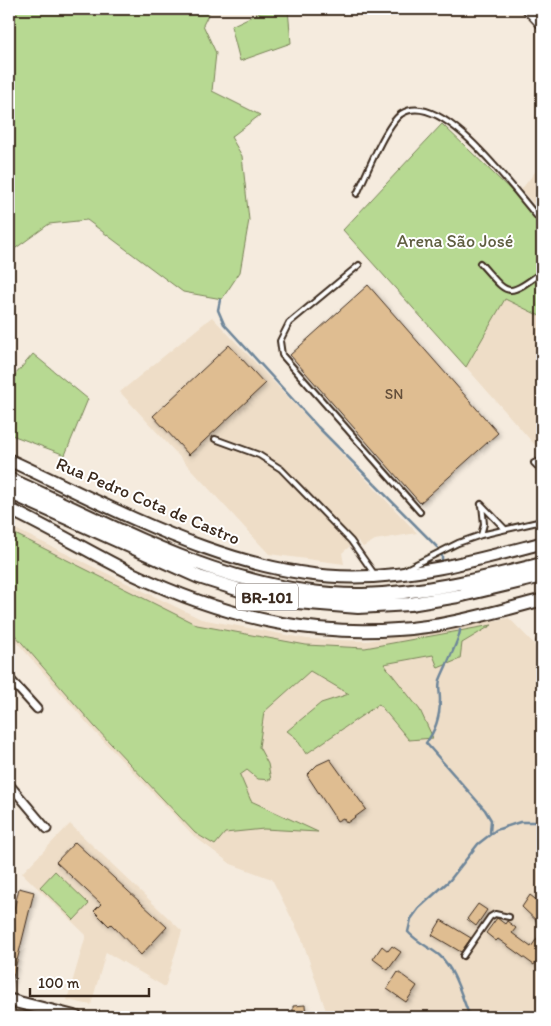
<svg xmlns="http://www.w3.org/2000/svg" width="551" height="1026" font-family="Itim,sans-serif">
  <defs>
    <filter id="shadow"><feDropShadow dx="2" dy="2" stdDeviation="2.5" flood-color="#0004"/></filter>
  </defs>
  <rect width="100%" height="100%" fill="#f5ebde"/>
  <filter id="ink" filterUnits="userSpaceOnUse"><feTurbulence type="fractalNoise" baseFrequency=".02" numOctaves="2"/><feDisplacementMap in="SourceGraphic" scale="10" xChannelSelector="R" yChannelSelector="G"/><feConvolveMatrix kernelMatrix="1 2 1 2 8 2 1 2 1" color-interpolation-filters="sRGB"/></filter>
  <g filter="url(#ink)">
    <path fill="#eeddc7" d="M 542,163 L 542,212 L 521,190 Z
      M 505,299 L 542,317 L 542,453 L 466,367 Z
      M 212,317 L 417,533 L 375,540 L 363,547 L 357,540 L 342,553 L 344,564 L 269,554 L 120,392 Z
      M 9,526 L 201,619 L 307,639 L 367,641 L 509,618 L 542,652 L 542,1017 L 328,1017 L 302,939 L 272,879 L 231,864 L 195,837 L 94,731 L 9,633 Z
      M 70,824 L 182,931 L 165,987 L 106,952 L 91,1005 L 67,1000 L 86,935 L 22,873 Z"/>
    <path fill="#b7d992" stroke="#798258" d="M 9,9 L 211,9 L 203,25 L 216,53 L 212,91 L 260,115 L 231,137 L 242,156 L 249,220 L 240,272 L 222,299 L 183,292 L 87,220 L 49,224 L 9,253 Z
      M 262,9 L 288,9 L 291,43 L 240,61 L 231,26 L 265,10 Z
      M 442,124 L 542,220 L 542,317 L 505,299 L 466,367 L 343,230 Z
      M 33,354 L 88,399 L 65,455 L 9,434 L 9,382 Z
      M 9,531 L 197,625 L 306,645 L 365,648 L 492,625 L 462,643 L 460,659 L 438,668 L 433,655 L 384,664 L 420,710 L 433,738 L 409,740 L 379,704 L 306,754 L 296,738 L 287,731 L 321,703 L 349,694 L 310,671 L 264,712 L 259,747 L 268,764 L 271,780 L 258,779 L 247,770 L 240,775 L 251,801 L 318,832 L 264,829 L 225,833 L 215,845 L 195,833 L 95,727 L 9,628 Z
      M 55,871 L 89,904 L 74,920 L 40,887 Z"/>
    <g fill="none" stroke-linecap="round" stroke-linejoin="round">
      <path stroke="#6e869a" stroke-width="2.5" d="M 220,300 L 218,310 L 224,324 L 318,427 L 437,547
        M 442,560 L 442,553
        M 460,630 C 461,637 443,671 440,680 C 438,687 440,693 440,700 C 440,717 436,730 426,743 L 485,810 L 491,820 L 490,833
        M 470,1017 C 462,998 455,969 439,955 C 429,947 417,942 408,932 L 411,919 L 419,908 L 450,880 L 478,844 L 496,830 L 520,822 L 542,822"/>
    </g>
    <path fill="#dfbd91" stroke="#3b2a1e" filter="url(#shadow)" d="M 368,285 L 498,433 L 420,503 L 290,355 Z
      M 229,345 L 265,384 L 189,455 L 153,416 Z
      M 330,759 L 366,809 L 347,823 L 343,818 L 337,821 L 307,775 L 317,765 Z
      M 75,842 L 167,927 L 141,955 L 111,924 L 109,926 L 94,911 L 101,904 L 56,862 Z
      M 19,888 L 34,892 L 11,985 L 9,984 L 9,931 Z
      M 530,895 L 539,902 L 542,897 L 542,926 L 522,907 Z
      M 478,904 L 487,910 L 476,926 L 467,919 Z
      M 497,918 L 505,924 L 507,921 L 516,928 L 512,933 L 531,947 L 542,931 L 542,953 L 534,965 L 498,939 L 496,941 L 486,933 Z
      M 441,920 L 471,938 L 461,952 L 432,935 Z
      M 382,946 L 388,951 L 392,946 L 401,952 L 388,970 L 373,959 Z
      M 398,972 L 417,986 L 406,1002 L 387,989 Z
      M 305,1005 L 306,1017 L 293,1017 L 293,1006 Z"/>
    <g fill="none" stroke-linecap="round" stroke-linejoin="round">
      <defs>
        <path id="service" d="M 357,194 C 366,175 385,126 401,114 C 442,86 518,196 542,222
          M 480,263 C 509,295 505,299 542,272
          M 359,265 L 289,323 L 280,341 L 282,355 L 420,512
          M 215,439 L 259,455 L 281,469 L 351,541 L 375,575
          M 540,461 L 534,463 L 542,471
          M 481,504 L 505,529
          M 481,535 L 484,524 L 482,505
          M 402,571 L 458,543 L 481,535 L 542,521
          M 463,956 L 490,917 L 495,914 L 509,917"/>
        <path id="minor" d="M 541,641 L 542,640
          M 9,678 L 37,709
          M 9,784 L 47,829"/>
        <path id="tertiary" d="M 527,9 L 542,25"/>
        <path id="primary" d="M 9,460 C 114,508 234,577 353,577 C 418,577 480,559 542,543
          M 9,509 C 51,529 91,553 133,574 C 230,620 324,641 431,626 C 469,620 506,609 542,600
          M 9,1000 L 76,1017"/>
        <path id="motorway" d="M 9,479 C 121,529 236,597 363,595 C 424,593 483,579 542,564
          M 9,492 L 199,577 L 243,591 L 297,602 L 358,607 L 410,604 L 458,596 L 542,576"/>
      </defs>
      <use href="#service" stroke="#3b2a1e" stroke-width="8"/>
      <use href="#minor" stroke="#3b2a1e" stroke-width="11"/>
      <use href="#tertiary" stroke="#3b2a1e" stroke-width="12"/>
      <use href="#primary" stroke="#3b2a1e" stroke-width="15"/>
      <use href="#motorway" stroke="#3b2a1e" stroke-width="16"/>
      <use href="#service" stroke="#fff" stroke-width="4"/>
      <use href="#minor" stroke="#fff" stroke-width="7"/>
      <use href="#tertiary" stroke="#fff" stroke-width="9"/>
      <use href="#primary" stroke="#fff" stroke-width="11"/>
      <use href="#motorway" stroke="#fff" stroke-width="12"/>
    </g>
  </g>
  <g text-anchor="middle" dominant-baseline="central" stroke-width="4" stroke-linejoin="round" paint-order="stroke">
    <g font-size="15" fill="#644f3b">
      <text x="394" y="394">SN</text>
    </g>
    <rect fill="#fff" stroke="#766a62" stroke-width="1" x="236" y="583.5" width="62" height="27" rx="4"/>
    <g font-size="16" font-weight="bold" fill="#3b2a1e">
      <text x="267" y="597">BR-101</text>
    </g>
    <g font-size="18" fill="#605f41" stroke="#fff">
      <text x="455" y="241">Arena São José</text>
    </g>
    <g font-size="18" fill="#3b2a1e" stroke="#fff">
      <text transform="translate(148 501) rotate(23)">Rua Pedro Cota de Castro</text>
    </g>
  </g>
  <rect width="551" height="1026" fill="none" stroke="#fff" stroke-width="30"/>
  <rect x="15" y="15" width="521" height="996" fill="none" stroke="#3b2a1e" stroke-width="2" filter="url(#ink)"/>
  <path d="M30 988v8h119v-8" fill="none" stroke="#3b2a1e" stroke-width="2.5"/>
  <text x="38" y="988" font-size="15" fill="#3b2a1e" stroke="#ffffff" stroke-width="4" paint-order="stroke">100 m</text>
</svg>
